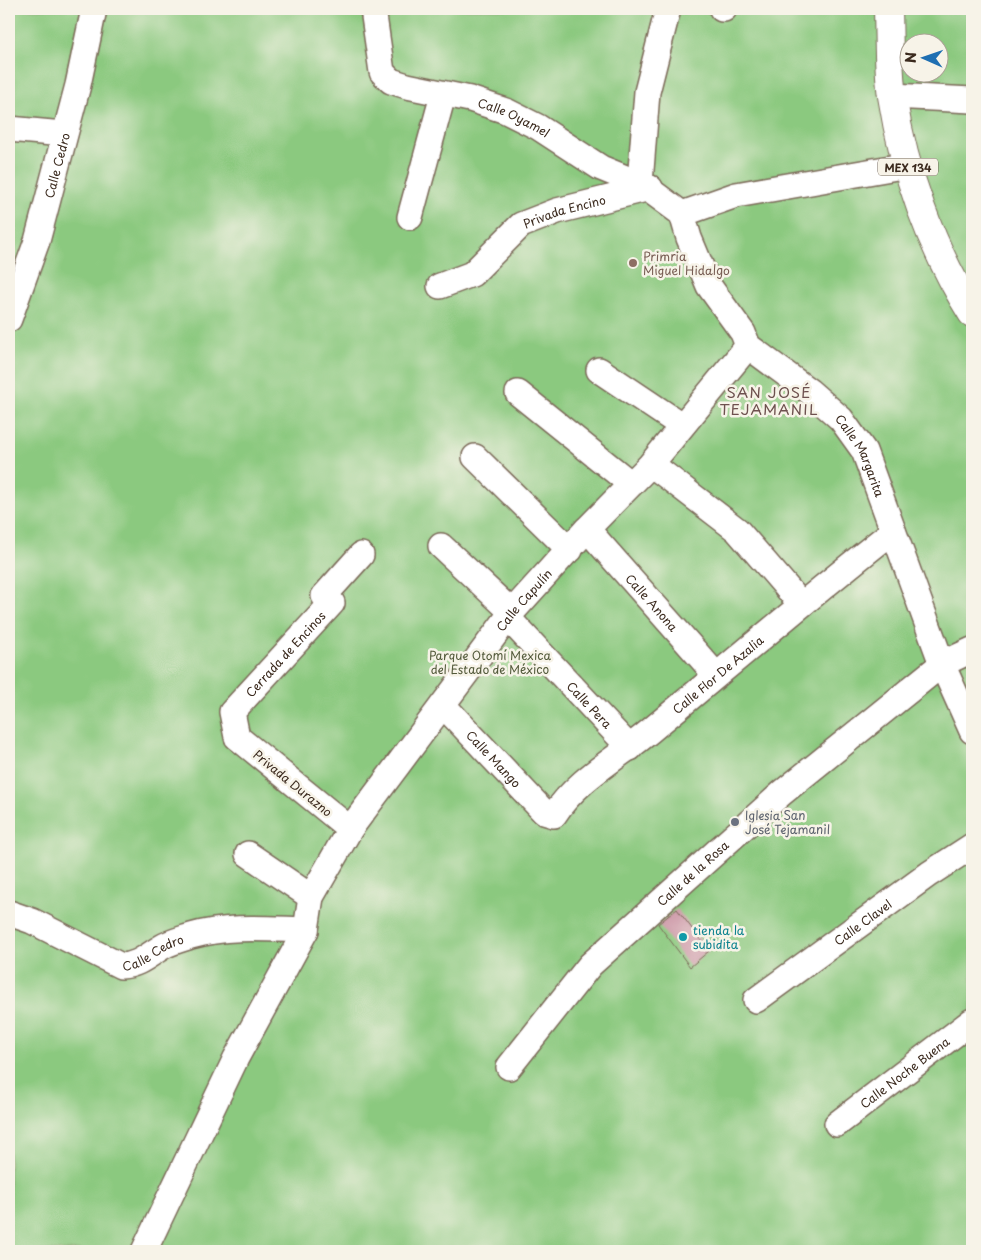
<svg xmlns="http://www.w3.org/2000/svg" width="981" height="1260" font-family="'Playpen Sans',sans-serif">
  <rect width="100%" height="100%" fill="#f7f3e8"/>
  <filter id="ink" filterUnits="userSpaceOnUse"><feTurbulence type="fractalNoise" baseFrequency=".02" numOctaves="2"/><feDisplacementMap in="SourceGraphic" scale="10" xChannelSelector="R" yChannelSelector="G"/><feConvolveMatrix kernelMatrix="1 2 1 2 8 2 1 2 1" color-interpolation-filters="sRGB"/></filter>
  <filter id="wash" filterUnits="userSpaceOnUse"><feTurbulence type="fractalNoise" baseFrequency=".0096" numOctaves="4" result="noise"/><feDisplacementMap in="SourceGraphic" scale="20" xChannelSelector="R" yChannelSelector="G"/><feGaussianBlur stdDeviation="1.12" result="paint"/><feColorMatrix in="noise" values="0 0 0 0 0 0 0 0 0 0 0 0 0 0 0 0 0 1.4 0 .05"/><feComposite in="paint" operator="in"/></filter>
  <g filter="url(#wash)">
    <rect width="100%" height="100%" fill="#f3dfc3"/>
    <path fill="#8bc97f" stroke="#637a4e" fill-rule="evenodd" d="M 9,9 L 972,9 L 972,1251 L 9,1251 ZM 908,42 L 938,42 L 938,72 L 908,72 Z"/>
    <g id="blocks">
      <path fill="#cd99a9" d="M 677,909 L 709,951 L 690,967 L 658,924 Z"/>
    </g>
  </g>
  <g filter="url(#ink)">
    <use href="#blocks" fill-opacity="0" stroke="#7b6958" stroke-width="1"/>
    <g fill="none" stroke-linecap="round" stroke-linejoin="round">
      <defs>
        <g id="street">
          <path id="s1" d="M 373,9 L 382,72 L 391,81 L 407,86 L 470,99 L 506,111 L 538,127 L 601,168 L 650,188"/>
          <path id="s2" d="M 668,9 L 647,92 L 640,183 L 682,214 L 689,238 L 709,286 L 743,333 L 748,346 L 809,391 L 841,419 L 864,451 L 942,664 L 972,731"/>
          <path d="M 722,9 L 724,9"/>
          <path d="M 892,96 L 972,100"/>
          <path d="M 9,129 L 63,134"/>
          <path d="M 682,214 L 736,195 L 908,165"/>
          <path d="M 410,217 L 443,95"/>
          <path id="s3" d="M 440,286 L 472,274 L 521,225 L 557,211 L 650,188"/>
          <path id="s4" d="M 9,319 L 37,241 L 78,85 L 94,9"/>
          <path d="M 599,370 L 681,425"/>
          <path d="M 518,393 L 631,484"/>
          <path d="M 475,457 L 570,550"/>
          <path d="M 651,464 L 737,530 L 801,604"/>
          <path id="s5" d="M 587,529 L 716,675"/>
          <path d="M 441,546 L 512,612"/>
          <path id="s6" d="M 508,618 L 630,748"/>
          <path id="s7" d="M 443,705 L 544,812 L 554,815 C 577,779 618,758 650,731 C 731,664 810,596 893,531"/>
          <path id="s8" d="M 350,829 L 237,737 L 232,712 L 332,603 L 324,596 L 361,555"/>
          <path d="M 248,854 L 311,897"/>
          <path id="s9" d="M 9,913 L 32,921 L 121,966 C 139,965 147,956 162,947 C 170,942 182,939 191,936 C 229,925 268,929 306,930"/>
          <path id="s10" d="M 756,1000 L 929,874 L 972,846"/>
          <path id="s11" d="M 509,1067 L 590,965 L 782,793 L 942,664 L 972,650"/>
          <path id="s12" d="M 837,1124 L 972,1021"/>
          <path id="s13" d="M 144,1251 L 236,1058 L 306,930 L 311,897 L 350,829 L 512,612 L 587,529 L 651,464 L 748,346"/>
        </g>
        <path id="primary" d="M 888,9 C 889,38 888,68 892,96 C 904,172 931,248 972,313"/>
      </defs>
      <use href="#street" stroke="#7b6958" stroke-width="28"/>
      <use href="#primary" stroke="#7b6958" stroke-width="30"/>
      <use href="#street" stroke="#fff" stroke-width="25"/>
      <use href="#primary" stroke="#fff" stroke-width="28"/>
    </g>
  </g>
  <circle fill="#8d6e63" stroke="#f7f3e8" stroke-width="2" cx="633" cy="263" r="5"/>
  <circle fill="#6b7280" stroke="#f7f3e8" stroke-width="2" cx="735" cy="822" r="5"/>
  <circle fill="#0f9aa8" stroke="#f7f3e8" stroke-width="2" cx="683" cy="937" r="5"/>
  <g text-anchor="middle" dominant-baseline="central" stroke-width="5" stroke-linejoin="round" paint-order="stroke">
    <rect fill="#f7f3e8" stroke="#73665b" stroke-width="1" x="878" y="158.5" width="60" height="17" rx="4"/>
    <g font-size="11" font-weight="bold" fill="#3b2a1e">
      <text x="908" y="167">MEX 134</text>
    </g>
    <g font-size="12" fill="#3b2a1e" stroke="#f7f3e8">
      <text stroke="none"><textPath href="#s1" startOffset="205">Calle Oyamel</textPath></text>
      <text stroke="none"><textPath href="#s4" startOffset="161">Calle Cedro</textPath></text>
      <text stroke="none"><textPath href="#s3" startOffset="149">Privada Encino</textPath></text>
      <text stroke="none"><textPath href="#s2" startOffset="538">Calle Margarita</textPath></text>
      <text stroke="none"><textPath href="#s13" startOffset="759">Calle Capulín</textPath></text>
      <text stroke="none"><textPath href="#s5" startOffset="98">Calle Anona</textPath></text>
      <text stroke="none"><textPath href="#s8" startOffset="250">Cerrada de Encinos</textPath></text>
      <text stroke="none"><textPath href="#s7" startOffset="374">Calle Flor De Azalia</textPath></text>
      <text stroke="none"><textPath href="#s6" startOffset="119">Calle Pera</textPath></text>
      <text stroke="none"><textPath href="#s7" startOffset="74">Calle Mango</textPath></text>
      <text transform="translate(293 783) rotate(39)">Privada Durazno</text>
      <text stroke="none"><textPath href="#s11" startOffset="268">Calle de la Rosa</textPath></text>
      <text stroke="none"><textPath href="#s10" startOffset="132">Calle Clavel</textPath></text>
      <text stroke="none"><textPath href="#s9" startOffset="159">Calle Cedro</textPath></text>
      <text stroke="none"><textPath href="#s12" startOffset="85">Calle Noche Buena</textPath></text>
    </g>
    <g font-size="12" fill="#785e54" stroke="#f7f3e8" text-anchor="start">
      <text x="643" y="256">Primria<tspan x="643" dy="14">Miguel Hidalgo</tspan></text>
    </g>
    <g font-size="12" fill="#535a3b" stroke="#f7f3e8">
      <text x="490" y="655">Parque Otomí Mexica<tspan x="490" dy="14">del Estado de México</tspan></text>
    </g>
    <g font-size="12" fill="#5b616d" stroke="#f7f3e8" text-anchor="start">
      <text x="745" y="815">Iglesia San<tspan x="745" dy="14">José Tejamanil</tspan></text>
    </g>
    <g font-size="12" fill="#0d838f" stroke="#f7f3e8" text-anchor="start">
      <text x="693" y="930">tienda la<tspan x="693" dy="14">subidita</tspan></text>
    </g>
    <g font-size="15" letter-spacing="1" fill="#6e514f" stroke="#f7f3e8">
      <text x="769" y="391">SAN JOSÉ<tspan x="769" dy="17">TEJAMANIL</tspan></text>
    </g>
  </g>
  <rect width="981" height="1260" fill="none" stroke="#f7f3e8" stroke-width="30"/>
  <g transform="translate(924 58) rotate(272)"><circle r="24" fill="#f7f3e8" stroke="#aca397"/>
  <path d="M0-4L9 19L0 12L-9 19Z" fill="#1f6fb2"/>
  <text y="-8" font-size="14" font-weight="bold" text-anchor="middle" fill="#3b2a1e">N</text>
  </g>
</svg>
